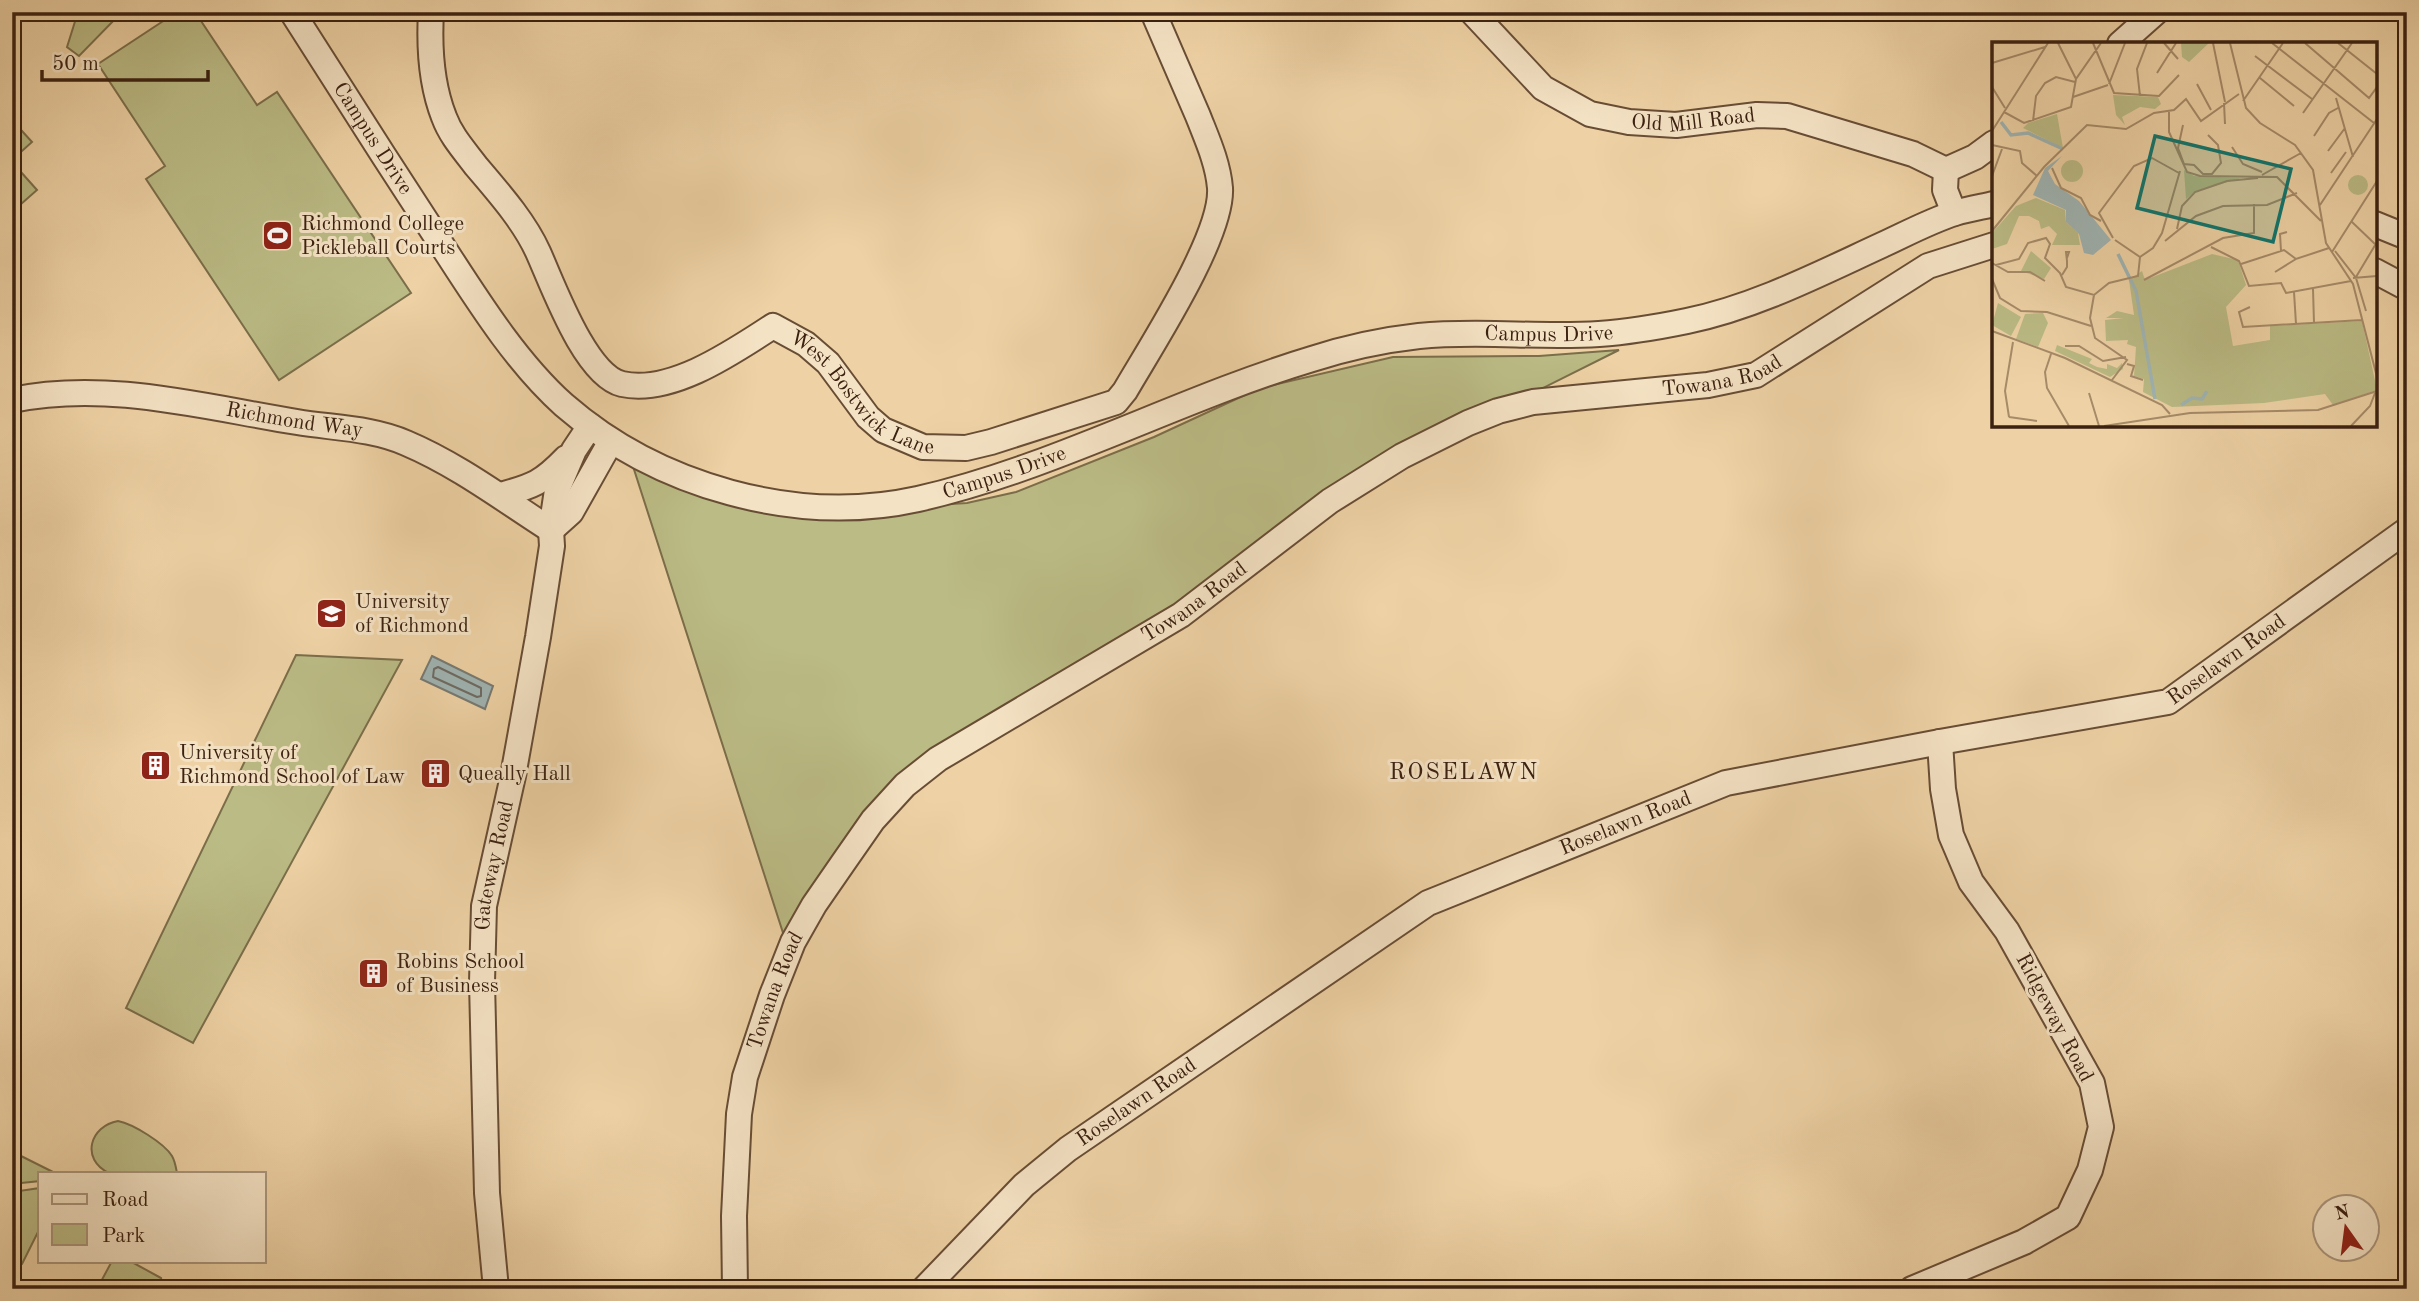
<svg xmlns="http://www.w3.org/2000/svg" width="2419" height="1301" font-family="'Old Standard TT',serif">
  <rect width="100%" height="100%" fill="#eed2a5"/>
  <filter id="stains"><feTurbulence type="fractalNoise" baseFrequency=".00286" numOctaves="4"/><feColorMatrix values="0 0 0 0 .2 0 0 0 0 .09 0 0 0 0 .02 0 0 0 .5 -.17"/></filter>
  <radialGradient id="worn" r=".72"><stop offset=".6" stop-color="#630" stop-opacity="0"/><stop offset="1" stop-color="#630" stop-opacity=".3"/></radialGradient>
  <path fill="#bbbb85" stroke="#7b6e4a" stroke-width="2" d="M 78,12 L 122,12 L 79,56 L 67,47 Z
    M 177,12 L 195,12 L 257,105 L 277,92 L 411,293 L 279,380 L 146,179 L 165,166 L 98,64 Z
    M 12,120 L 32,142 L 12,160 Z
    M 12,162 L 37,190 L 12,212 Z
    M 1619,350 L 1335,492 L 1183,599 L 893,787 L 785,939 L 630,457 L 810,513 L 967,503 L 1016,492 L 1154,437 L 1260,388 L 1393,357 L 1539,356 Z
    M 296,655 L 402,660 L 193,1043 L 126,1008 Z
    M 118,1121 C 133,1124 164,1143 172,1156 C 175,1161 176,1168 177,1173 L 109,1173 C 80,1159 90,1126 118,1121 Z
    M 21,1156 L 55,1173 L 40,1173 L 40,1181 L 12,1184 L 12,1173 Z
    M 40,1188 L 40,1228 L 22,1264 L 12,1268 L 12,1192 Z
    M 112,1261 L 130,1261 L 161,1278 L 162,1283 L 159,1289 L 97,1289 Z"/>
  <path fill="#9fb4b3" stroke="#777972" stroke-width="2" d="M 432,656 L 493,686 L 485,709 L 421,679 Z"/>
  <g fill="none" stroke-linecap="round" stroke-linejoin="round">
    <path stroke="#6d6a62" stroke-width="2" d="M 438,667 L 481,688 L 481,696 L 477,697 L 433,677 L 434,669 Z"/>
    <defs>
      <g id="street">
        <path id="s1" d="M 292,12 C 342,91 392,169 443,247 C 478,301 516,362 564,405 C 657,486 796,526 918,499 C 1054,468 1179,399 1312,359 C 1346,348 1383,340 1419,336 C 1479,330 1539,338 1599,334 C 1628,332 1658,327 1687,321 C 1755,307 1819,274 1882,245 C 1906,234 1930,221 1955,213 C 1968,209 1981,207 1994,204"/>
        <path id="s2" d="M 431,12 C 429,47 431,84 444,117 C 451,136 464,150 476,166 C 498,192 524,221 538,252 C 553,285 585,375 622,384 C 671,395 733,352 773,326 L 806,344 L 828,363 L 868,417 L 883,430 L 923,447 L 966,448 L 991,442 L 1116,402 L 1125,391 C 1151,346 1223,236 1220,188 C 1218,163 1207,139 1198,116 C 1183,81 1168,47 1153,12"/>
        <path id="s3" d="M 1472,12 L 1543,88 L 1590,114 L 1629,122 L 1676,125 L 1757,115 L 1787,116 L 1913,154 L 1946,170"/>
        <path d="M 2120,44 L 2156,12"/>
        <path d="M 1954,213 L 1945,190 L 1946,170 L 1975,157 L 1994,143"/>
        <path d="M 2375,224 L 2407,237"/>
        <path d="M 2375,271 L 2407,288"/>
        <path id="s4" d="M 12,400 C 107,380 203,407 297,422 C 333,428 372,428 406,443 C 458,465 504,500 551,530"/>
        <path d="M 501,495 C 533,486 542,483 566,458"/>
        <path d="M 551,530 L 571,512 L 611,441"/>
        <path id="s5" d="M 496,1289 L 487,1193 L 482,982 L 484,906 L 513,776 L 538,637 L 552,546 L 551,530 L 557,490 L 574,450 L 590,426"/>
        <path id="s6" d="M 735,1289 L 734,1216 L 739,1114 L 745,1077 L 772,995 L 793,942 L 814,905 L 843,863 L 873,820 L 905,785 L 938,759 L 1181,615 L 1330,501 L 1402,456 L 1468,423 L 1498,411 L 1533,402 L 1708,385 L 1756,375 L 1928,266 L 1994,245"/>
        <path id="s7" d="M 924,1289 L 1024,1185 L 1068,1149 L 1428,903 L 1726,783 L 1940,742 L 2168,702 L 2407,530"/>
        <path d="M 1912,1289 L 2024,1242 L 2068,1217 L 2090,1170 L 2101,1127 L 2092,1083 L 2007,931 L 1971,882 L 1951,835 L 1943,789 L 1940,742"/>
      </g>
    </defs>
    <use href="#street" stroke="#684d35" stroke-width="28"/>
    <use href="#street" stroke="#f4e2c4" stroke-width="24"/>
  </g>
  <defs>
    <symbol id="stadium-square" viewBox="-11 -11 22 22"><rect x="-9" y="-9" width="18" height="18" rx="4" fill="#8f2418" stroke="#f4e2c4"/><path d="M0-5a6.5 5 0 1 0 0 10a6.5 5 0 1 0 0-10ZM-3.5-1.8h7v3.6h-7Z" fill="#fff"/></symbol>
    <symbol id="university-square" viewBox="-11 -11 22 22"><rect x="-9" y="-9" width="18" height="18" rx="4" fill="#8f2418" stroke="#f4e2c4"/><path d="M0-5L7-2L0 1L-7-2ZM-4 1L0 2.5L4 1V4Q0 6-4 4Z" fill="#fff"/></symbol>
    <symbol id="building-square" viewBox="-11 -11 22 22"><rect x="-9" y="-9" width="18" height="18" rx="4" fill="#8f2418" stroke="#f4e2c4"/><path d="M-4-6H4V6H1V3H-1V6H-4ZM-2.5-4.3h1.7v1.8h-1.7ZM.8-4.3h1.7v1.8H.8ZM-2.5-1h1.7V.8h-1.7ZM.8-1h1.7V.8H.8Z" fill="#fff"/></symbol>
  </defs>
  <g fill-rule="evenodd">
    <use href="#stadium-square" x="260" y="218" width="35" height="35"/>
    <use href="#university-square" x="314" y="596" width="35" height="35"/>
    <use href="#building-square" x="138" y="748" width="35" height="35"/>
    <use href="#building-square" x="418" y="756" width="35" height="35"/>
    <use href="#building-square" x="356" y="956" width="35" height="35"/>
  </g>
  <g text-anchor="middle" dominant-baseline="central" stroke-width="6" stroke-linejoin="round" paint-order="stroke">
    <g font-size="21" fill="#3b2110" stroke="#f4e2c4">
      <text stroke="none"><textPath href="#s3" startOffset="262">Old Mill Road</textPath></text>
      <text stroke="none"><textPath href="#s1" startOffset="150">Campus Drive</textPath></text>
      <text stroke="none"><textPath href="#s1" startOffset="1516">Campus Drive</textPath></text>
      <text stroke="none"><textPath href="#s6" startOffset="1480">Towana Road</textPath></text>
      <text stroke="none"><textPath href="#s2" startOffset="712">West Bostwick Lane</textPath></text>
      <text stroke="none"><textPath href="#s4" startOffset="285">Richmond Way</textPath></text>
      <text stroke="none"><textPath href="#s1" startOffset="948">Campus Drive</textPath></text>
      <text stroke="none"><textPath href="#s6" startOffset="892">Towana Road</textPath></text>
      <text stroke="none"><textPath href="#s7" startOffset="1480">Roselawn Road</textPath></text>
      <text stroke="none"><textPath href="#s7" startOffset="850">Roselawn Road</textPath></text>
      <text stroke="none"><textPath href="#s5" startOffset="425">Gateway Road</textPath></text>
      <text stroke="none"><textPath href="#s6" startOffset="304">Towana Road</textPath></text>
      <text transform="translate(2054 1018) rotate(62)">Ridgeway Road</text>
      <text stroke="none"><textPath href="#s7" startOffset="284">Roselawn Road</textPath></text>
    </g>
    <g font-size="21" fill="#3b2110" stroke="#f4e2c4" text-anchor="start">
      <text x="301" y="224">Richmond College<tspan x="301" dy="24">Pickleball Courts</tspan></text>
      <text x="355" y="602">University<tspan x="355" dy="24">of Richmond</tspan></text>
      <text x="179" y="753">University of<tspan x="179" dy="24">Richmond School of Law</tspan></text>
      <text x="458" y="774">Queally Hall</text>
      <text x="396" y="962">Robins School<tspan x="396" dy="24">of Business</tspan></text>
    </g>
    <g font-size="23" letter-spacing="2" fill="#3b2110" stroke="#f4e2c4">
      <text x="1464" y="772">ROSELAWN</text>
    </g>
  </g>
  <g transform="translate(1992 42)">
    <rect width="385" height="385" fill="#eed2a5"/>
    <path d="M 189,1 L 217,1 L 197,20 L 190,15 ZM 121,53 L 166,55 L 169,62 L 163,67 L 148,65 L 130,75 L 133,83 L 124,73 ZM 65,72 L 71,106 L 31,86 L 36,81 ZM69 129a11 11 0 1 1 22 0a11 11 0 1 1-22 0ZM 192,128 L 202,134 L 249,136 L 202,150 L 194,157 ZM356 143a10 10 0 1 1 20 0a10 10 0 1 1-20 0ZM 44,156 L 73,168 L 74,180 L 86,191 L 88,203 L 60,203 L 65,192 L 57,184 L 49,187 L 47,179 L 37,174 L 27,174 L 15,202 L 0,207 L 0,191 L 24,164 ZM 39,209 L 59,226 L 52,237 L 29,229 ZM 220,212 L 246,218 L 254,243 L 234,265 L 241,304 L 278,298 L 278,284 L 370,279 L 385,348 L 341,363 L 333,352 L 272,361 L 180,365 L 151,350 L 152,337 L 142,334 L 144,305 L 135,302 L 136,298 L 114,299 L 113,278 L 132,276 L 114,276 L 125,269 L 142,273 L 137,238 L 150,229 L 153,238 ZM 6,261 L 29,275 L 19,294 L 0,283 ZM 51,271 L 56,281 L 46,305 L 24,297 L 33,272 ZM 65,303 L 100,317 L 97,321 L 105,325 L 115,327 L 115,322 L 125,326 L 130,321 L 131,327 L 118,335 L 63,309 Z" fill="#bbbb85"/>
    <path d="M 70,114 L 56,129 L 63,142 L 87,159 L 119,198 L 101,213 L 92,211 L 87,192 L 74,180 L 74,168 L 41,153 L 53,126 Z" fill="#9fb4b3"/>
    <path fill="none" stroke="#9fb4b3" stroke-width="3.5" d="M 9,80 L 19,93 L 36,91 L 71,107M 126,212 L 144,249 L 163,357M 189,363 L 200,356 L 210,357 L 215,349"/>
    <path fill="none" stroke="#a68b69" stroke-width="2" d="M 66,1 L 84,37M 101,1 L 122,51 L 167,54 L 187,33M 172,1 L 186,17M 221,1 L 233,60M 238,1 L 254,66 L 268,81 L 303,103 L 321,128 L 334,201 L 361,242 L 385,335M 280,1 L 382,81M 313,1 L 377,56 L 385,45M 346,1 L 385,32M 263,14 L 320,57M 0,21 L 53,5M 165,31 L 184,1M 268,36 L 302,64M 117,42 L 133,1M 205,42 L 219,68M 0,45 L 13,66M 148,54 L 145,27 L 155,1M 81,55 L 116,43M 344,56 L 361,115M 251,59 L 291,1M 232,61 L 233,82M 12,70 L 32,81 L 79,65 L 84,37 L 109,1M 177,70 L 177,90 L 195,130 L 208,134 L 285,135 L 329,179M 311,71 L 360,1M 41,79 L 44,54 L 53,41 L 64,35 L 83,40M 191,83 L 186,106 L 192,122 L 202,123 L 211,132 L 220,132 L 229,121 L 226,103 L 216,93M 0,89 L 56,1M 322,94 L 337,71 L 346,66M 0,103 L 28,109 L 30,121 L 45,134M 240,105 L 251,122 L 270,130M 336,109 L 353,86M 60,126 L 69,146 L 89,156 L 98,173 L 109,179M 339,131 L 354,110M 270,133 L 309,111M 0,134 L 10,107M 328,163 L 385,77M 360,180 L 384,203M 185,187 L 190,164 L 203,150 L 235,139 L 266,136M 0,189 L 52,125 L 95,83 L 134,87 L 162,71 L 182,68 L 194,57 L 209,79 L 247,52M 121,196 L 107,171 L 142,124 L 160,116 L 187,131M 123,198 L 148,215M 173,199 L 204,174 L 231,164 L 275,163 L 305,151M 219,205 L 247,219 L 257,244 L 289,241 L 294,251 L 359,239M 289,209 L 288,192 L 295,190M 343,209 L 364,236 L 374,269M 340,210 L 385,139M 148,215 L 161,206 L 170,191 L 188,129M 0,221 L 16,230 L 38,230 L 53,239M 249,222 L 292,208 L 304,217 L 337,206M 4,223 L 27,217 L 36,201 L 54,196 L 58,202 L 53,216 L 68,231 L 74,245 L 102,253 L 117,241 L 146,234 L 148,215M 283,230 L 304,217M 70,233 L 75,225 L 75,219 L 74,210 L 77,210 L 75,216M 364,235 L 385,200M 361,236 L 385,234M 0,237 L 8,256 L 29,269 L 55,270 L 99,284M 152,238 L 231,196 L 262,191 L 262,162M 321,247 L 322,281M 302,250 L 304,282M 102,253 L 98,276 L 103,296 L 135,318 L 120,338M 258,265 L 247,270 L 251,285 L 370,278M 0,289 L 73,316 L 170,363 L 178,372M 78,304 L 73,304 L 87,304 L 111,319 L 134,315M 59,312 L 53,330 L 55,346 L 77,384M 135,322 L 142,324 L 139,334 L 151,338M 97,351 L 107,384M 17,375 L 13,349 L 21,300M 17,375 L 45,379M 112,384 L 198,371 L 326,368 L 385,349M 359,384 L 378,364 L 383,351"/>
    <path fill="#0f766e" fill-opacity="0.15" stroke="#0f766e" stroke-width="3.5" d="M 163,94 L 299,127 L 281,200 L 145,166 Z"/>
    <rect width="385" height="385" fill="none" stroke="#3b2110" stroke-width="3.5"/>
  </g>
  <rect width="2419" height="1301" fill="none" stroke="#eed2a5" stroke-width="42"/>
  <rect x="14" y="14" width="2391" height="1273" fill="none" stroke="#3b2110" stroke-width="3.5"/>
  <rect x="21" y="21" width="2377" height="1259" fill="none" stroke="#3b2110" stroke-width="2"/>
  <rect x="38" y="1172" width="228" height="91" fill="#f4e2c4" stroke="#aa957c" stroke-width="2"/>
  <rect x="52" y="1194" width="35" height="10" fill="#f4e2c4" stroke="#aa957c" stroke-width="2"/>
  <text x="102" y="1206" font-size="21" fill="#3b2110">Road</text>
  <rect x="52" y="1224" width="35" height="21" fill="#bbbb85" stroke="#aa957c" stroke-width="2"/>
  <text x="102" y="1242" font-size="21" fill="#3b2110">Park</text>
  <g transform="translate(2346 1228) rotate(346)"><circle r="33" fill="#f4e2c4" stroke="#aa957c" stroke-width="2"/>
  <path d="M0-5L12 26L0 18L-12 26Z" fill="#8f2418"/>
  <text y="-10" font-size="19" font-weight="bold" text-anchor="middle" fill="#3b2110">N</text>
  </g>
  <path d="M42 70v10h166v-10" fill="none" stroke="#3b2110" stroke-width="3.5"/>
  <text x="52" y="70" font-size="21" fill="#3b2110" stroke="#f4e2c4" stroke-width="5" paint-order="stroke">50 m</text>
  <rect width="100%" height="100%" filter="url(#stains)"/>
  <rect width="100%" height="100%" fill="url(#worn)"/>
</svg>
